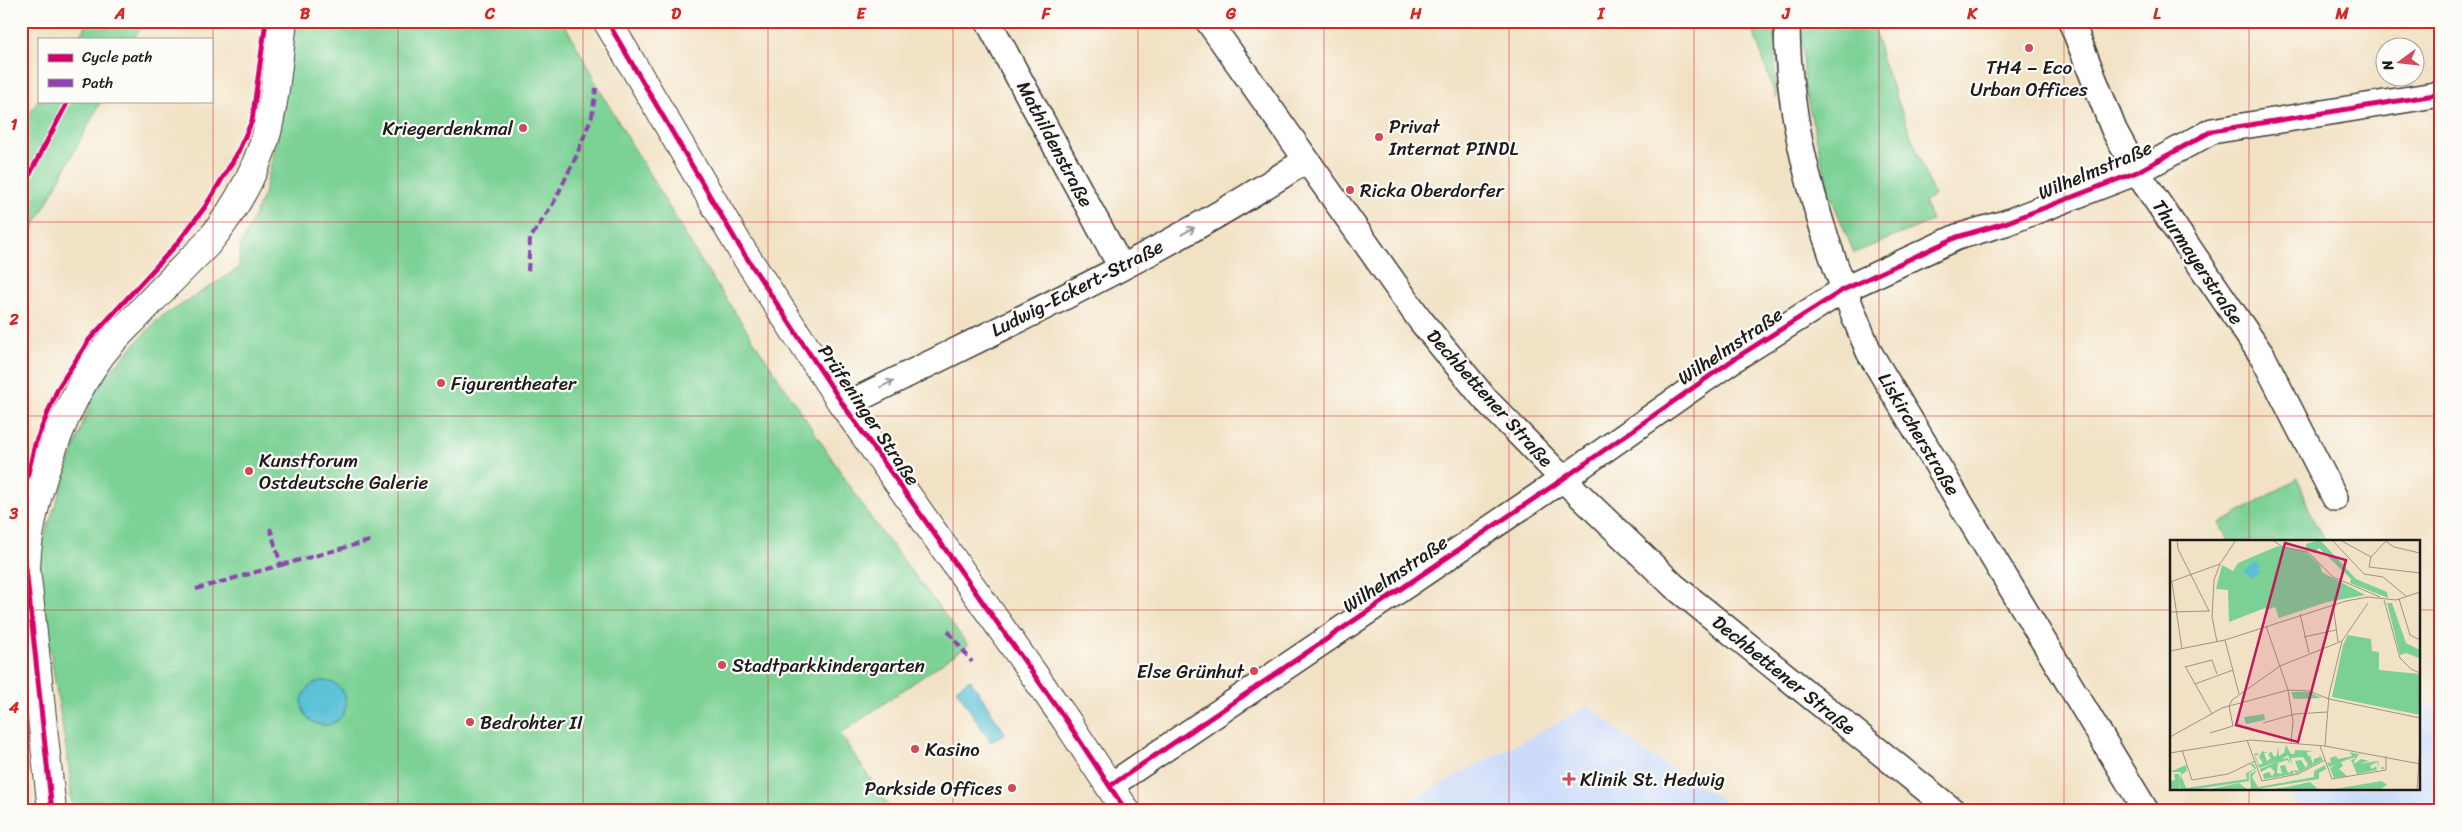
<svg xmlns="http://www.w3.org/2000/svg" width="2462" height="832" font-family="Sriracha,sans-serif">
  <rect width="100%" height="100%" fill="#fdfcf7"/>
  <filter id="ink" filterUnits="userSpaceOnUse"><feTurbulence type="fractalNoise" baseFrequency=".02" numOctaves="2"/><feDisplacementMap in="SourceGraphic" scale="10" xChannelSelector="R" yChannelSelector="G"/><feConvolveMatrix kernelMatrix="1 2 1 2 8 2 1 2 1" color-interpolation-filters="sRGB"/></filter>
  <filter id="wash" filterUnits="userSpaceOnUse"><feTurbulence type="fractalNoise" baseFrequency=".0096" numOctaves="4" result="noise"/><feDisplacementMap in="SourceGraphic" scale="20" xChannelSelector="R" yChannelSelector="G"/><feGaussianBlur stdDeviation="1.12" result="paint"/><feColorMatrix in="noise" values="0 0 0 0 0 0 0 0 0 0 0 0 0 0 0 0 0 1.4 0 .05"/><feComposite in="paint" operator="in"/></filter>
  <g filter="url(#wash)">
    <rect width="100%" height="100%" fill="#f2e2c5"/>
    <path fill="#ccdbfa" d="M 2430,702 L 2441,722 L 2441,811 L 2299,811 L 2285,788 L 2418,788 L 2418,707 Z
      M 1589,706 L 1644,752 L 1732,806 L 1735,811 L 1389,811 Z"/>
    <path fill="#7bd195" stroke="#4c7658" d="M 89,21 L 145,21 L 134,39 L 77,39 Z
      M 296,21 L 563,21 L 606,101 L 699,258 L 873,521 L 968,645 L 840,734 L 892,811 L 72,811 L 69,768 L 42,599 L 39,553 L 92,397 L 103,379 L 156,321 L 239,268 L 240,248 L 264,194 L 281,122 Z
      M 1750,21 L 1774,21 L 1776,98 Z
      M 1801,21 L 1873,21 L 1882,60 L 1934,196 L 1924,201 L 1932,221 L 1854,253 L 1829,192 L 1805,90 Z
      M 39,99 L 39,101 L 101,101 L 21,251 L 21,126 Z
      M 21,429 L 32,434 L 21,478 Z
      M 2298,478 L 2311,516 L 2325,541 L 2228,541 L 2220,524 Z"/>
    <path fill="#5ac1d7" stroke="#3b6e7a" d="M 970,679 L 1005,733 L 991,742 L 956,689 Z
      M302 703a22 22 0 1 1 44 0a22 22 0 1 1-44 0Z"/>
  </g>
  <g filter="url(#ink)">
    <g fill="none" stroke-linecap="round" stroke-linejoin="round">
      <defs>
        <path id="minor" d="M 988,21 L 1121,267
          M 1208,21 L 1421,321 L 1485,399 L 1563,479 L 1674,586 L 1953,811
          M 1787,21 C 1787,136 1825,247 1869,352 L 2146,811
          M 2071,21 L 2114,130 L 2137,172 L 2263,357 L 2335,498
          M 844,406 C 999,328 1161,256 1306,160
          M 1110,786 L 1563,479 L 1734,359 L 1843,290 L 1957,237 L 2005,223 L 2137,172 L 2212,131 L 2441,94"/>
        <path id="tertiary" d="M 607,21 L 741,249 L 844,406 L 1066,720 L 1126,811
          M 52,811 L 26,568 C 28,505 61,411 98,359 C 108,344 123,330 136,317 C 159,292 183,268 207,244 C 237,208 264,159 271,113 C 277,83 279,52 283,21"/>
      </defs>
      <use href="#minor" stroke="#3c3a35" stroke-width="28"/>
      <use href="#tertiary" stroke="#3c3a35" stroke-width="30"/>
      <use href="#minor" stroke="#fff" stroke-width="25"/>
      <use href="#tertiary" stroke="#fff" stroke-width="28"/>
      <path stroke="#8e44ad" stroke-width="4" stroke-dasharray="8 4" stroke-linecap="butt" d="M 528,271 L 530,239 L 554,202 L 575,159 L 592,116 L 596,88
        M 281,565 L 373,540
        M 196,589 L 281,565 L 270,528
        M 948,631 L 972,662"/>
      <defs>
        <path id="cycleway" d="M 607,21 L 741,249 L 844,406 L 1066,720 L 1126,811
          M 21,191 L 68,101
          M 21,503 L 35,444 L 58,388 L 89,340 L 176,245 L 205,207 L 236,156 L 252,121 L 266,21
          M 21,558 L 26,568 L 52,811
          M 1110,786 L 1563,479 L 1734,359 L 1843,290 L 1957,237 L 2005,223 L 2137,172 L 2212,131 L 2441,94"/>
      </defs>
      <use href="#cycleway" stroke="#fdfcf7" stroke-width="8"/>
      <use href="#cycleway" stroke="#d6006c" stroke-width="5"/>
    </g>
    <defs><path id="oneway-shaft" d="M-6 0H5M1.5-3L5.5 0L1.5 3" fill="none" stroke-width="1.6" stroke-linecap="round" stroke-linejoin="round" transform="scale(1.25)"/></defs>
    <g stroke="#999">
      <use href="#oneway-shaft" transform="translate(1188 231) rotate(-29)"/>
      <use href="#oneway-shaft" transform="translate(887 384) rotate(-27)"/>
    </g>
  </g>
  <path fill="none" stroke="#d62828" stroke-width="1" stroke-opacity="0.55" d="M 213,21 L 213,811M 398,21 L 398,811M 583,21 L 583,811M 768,21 L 768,811M 953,21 L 953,811M 1138,21 L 1138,811M 1324,21 L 1324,811M 1509,21 L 1509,811M 1694,21 L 1694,811M 1879,21 L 1879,811M 2064,21 L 2064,811M 2249,21 L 2249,541M 21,222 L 2441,222M 21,416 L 2441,416M 21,610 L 2171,610M 2418,610 L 2441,610M 2249,788 L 2249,811"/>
  <g fill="#d1495b" stroke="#fdfcf7" stroke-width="2">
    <circle cx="2029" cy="48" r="5"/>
    <circle cx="523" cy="128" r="5"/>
    <circle cx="1379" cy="137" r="5"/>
    <circle cx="1350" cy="190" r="5"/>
    <circle cx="441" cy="383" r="5"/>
    <circle cx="249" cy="471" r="5"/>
    <circle cx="722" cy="665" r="5"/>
    <circle cx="1254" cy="671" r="5"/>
    <circle cx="470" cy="722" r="5"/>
    <circle cx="915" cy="749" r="5"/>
    <path d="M1566.5 771.5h5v5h5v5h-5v5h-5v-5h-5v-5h5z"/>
    <circle cx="1012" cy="788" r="5"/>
  </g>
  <g text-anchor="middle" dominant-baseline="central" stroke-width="4.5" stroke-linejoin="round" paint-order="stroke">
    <g font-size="19" fill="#1c1c1c" stroke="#fdfcf7" text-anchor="start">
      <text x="2029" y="67" text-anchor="middle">TH4 – Eco<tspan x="2029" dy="22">Urban Offices</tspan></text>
      <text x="1389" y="126">Privat<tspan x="1389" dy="22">Internat PINDL</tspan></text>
      <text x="513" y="128" text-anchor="end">Kriegerdenkmal</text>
      <text x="1360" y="190">Ricka Oberdorfer</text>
      <text x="451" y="383">Figurentheater</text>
      <text x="259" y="460">Kunstforum<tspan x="259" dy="22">Ostdeutsche Galerie</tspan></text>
      <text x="732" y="665">Stadtparkkindergarten</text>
      <text x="1244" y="671" text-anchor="end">Else Grünhut</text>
      <text x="480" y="722">Bedrohter II</text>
      <text x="925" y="749">Kasino</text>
      <text x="1580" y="779">Klinik St. Hedwig</text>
      <text x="1002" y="788" text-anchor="end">Parkside Offices</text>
    </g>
    <g font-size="19" fill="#1c1c1c" stroke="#fdfcf7">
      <text transform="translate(1055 144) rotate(62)">Mathildenstraße</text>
      <text transform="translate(2095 170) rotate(-23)">Wilhelmstraße</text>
      <text transform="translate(2198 262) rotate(56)">Thurmayerstraße</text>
      <text transform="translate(1077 288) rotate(-27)">Ludwig-Eckert-Straße</text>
      <text transform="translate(1730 346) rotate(-34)">Wilhelmstraße</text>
      <text transform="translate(1490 398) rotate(48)">Dechbettener Straße</text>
      <text transform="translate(869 415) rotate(56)">Prüfeninger Straße</text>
      <text transform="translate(1919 434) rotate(59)">Liskircherstraße</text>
      <text transform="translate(1395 574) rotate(-34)">Wilhelmstraße</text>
      <text transform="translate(1784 675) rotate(39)">Dechbettener Straße</text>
    </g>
  </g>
  <g transform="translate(2170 540)">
    <rect width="250" height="250" fill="#f2e2c5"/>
    <path d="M 150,0 L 186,39 L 217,52 L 218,58 L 180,43 L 181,39 L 149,8 L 144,13 L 136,9 L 136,4 ZM 108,6 L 135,11 L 150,25 L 152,32 L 195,55 L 157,62 L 109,78 L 105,67 L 97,70 L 95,68 L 59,82 L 58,50 L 46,49 L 52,25 L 63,31 L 68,23 ZM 217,63 L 222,63 L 236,103 L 250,110 L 250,126 L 249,118 L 236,113 L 230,115 ZM 178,95 L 201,99 L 202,111 L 209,112 L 209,130 L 250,134 L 250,175 L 162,157 L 173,105 ZM 121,152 L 139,152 L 152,158 L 124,159 ZM 94,174 L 95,180 L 76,184 L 74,177 ZM 116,205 L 121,214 L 124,214 L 125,210 L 144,211 L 137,212 L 138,216 L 144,215 L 140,216 L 143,224 L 144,219 L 150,217 L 149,214 L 153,220 L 126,234 L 124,230 L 129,231 L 125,221 L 131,220 L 136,228 L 138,224 L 133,217 L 121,218 L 122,225 L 118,215 L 112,219 L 118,218 L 120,224 L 117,220 L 108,223 L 107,233 L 112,234 L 110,226 L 115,225 L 118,233 L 123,230 L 124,234 L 94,239 L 93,234 L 99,232 L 102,236 L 105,232 L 100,227 L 91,232 L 90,229 L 108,221 L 89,228 L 84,214 L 87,213 L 89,215 L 85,215 L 89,225 L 93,223 L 89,217 L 92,211 L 98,213 L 94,213 L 97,221 L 101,218 L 98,215 L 101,211 L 104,217 L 107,215 L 108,206 L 109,216 L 114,213 ZM 180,212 L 192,215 L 188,215 L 186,220 L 185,217 L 171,222 L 173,226 L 169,229 L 177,236 L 164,238 L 160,228 L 165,225 L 159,227 L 157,222 L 161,223 L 160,218 L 166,216 L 168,219 L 182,216 ZM 185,218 L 184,224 L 191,219 L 199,221 L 188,224 L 208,221 L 209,228 L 214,227 L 214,229 L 209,228 L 207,222 L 200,226 L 202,229 L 206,226 L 207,230 L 187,234 L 181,220 ZM 80,224 L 84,224 L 86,229 L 79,233 L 79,241 L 21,250 L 10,250 L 10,241 L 9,250 L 0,250 L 0,241 L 5,240 L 4,234 L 9,234 L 10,240 L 11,232 L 0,232 L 16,225 L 17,231 L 11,235 L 16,248 L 77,239 L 76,233 L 85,229 ZM 155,225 L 156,229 L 149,233 L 149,239 L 81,250 L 80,234 L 87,230 L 82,237 L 88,247 L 144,237 L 144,231 ZM 212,241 L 217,245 L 209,250 L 158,250 ZM 140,242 L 149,250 L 94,250 L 117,247 ZM 69,243 L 78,250 L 27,250 L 41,249 Z" fill="#7bd195"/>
    <path d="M 84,21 L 87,22 L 90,33 L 82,39 L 73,31 Z" fill="#5ac1d7"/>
    <path fill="none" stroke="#9c9381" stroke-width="1" d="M 7,0 L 8,9 L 39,71M 34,0 L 90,0M 102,0 L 113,7 L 138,12 L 163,37 L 210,57M 162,0 L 194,34 L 213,37 L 236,56M 170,0 L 201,17M 214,0 L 224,7 L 250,13M 215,2 L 201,17 L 199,27 L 250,33M 0,42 L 50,24M 2,42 L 12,109M 229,59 L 240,95 L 250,100M 214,60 L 230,118 L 241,129 L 250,133M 163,64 L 168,102M 0,72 L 40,71M 130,74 L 139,113M 96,86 L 118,150 L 123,181 L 121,204M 134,97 L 166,90M 55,100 L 69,154M 47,102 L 42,77 L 44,40 L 50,24 L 66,0M 0,111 L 55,100 L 176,61 L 198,57 L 226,60 L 250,52M 15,126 L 42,174M 15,127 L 42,120 L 47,134M 25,144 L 63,130M 59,166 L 62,160 L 110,126 L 172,101 L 198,63M 93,183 L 125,174 L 157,172M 40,193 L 63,186 L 59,166M 0,197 L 52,168 L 118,150 L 139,151 L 159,159 L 250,178M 77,200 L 92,241 L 128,234 L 155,220M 150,206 L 162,239 L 216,230 L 216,216M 155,206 L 159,155 L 172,101M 12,210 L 22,240 L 58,234 L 85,221M 0,213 L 80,200 L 155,206 L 250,224M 247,250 L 250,207"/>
    <path fill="#c2185b" fill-opacity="0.15" stroke="#c2185b" stroke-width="2.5" d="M 115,3 L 176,20 L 128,202 L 66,185 Z"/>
    <rect width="250" height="250" fill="none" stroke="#1c1c1c" stroke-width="2.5"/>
  </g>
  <rect width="2462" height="832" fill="none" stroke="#fdfcf7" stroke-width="55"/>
  <rect x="38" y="38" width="175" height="65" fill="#fdfcf7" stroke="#a3a29f"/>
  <rect x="48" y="54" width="25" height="8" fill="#d6006c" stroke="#a3a29f"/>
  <text x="82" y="62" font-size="15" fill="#1c1c1c">Cycle path</text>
  <rect x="48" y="79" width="25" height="8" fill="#8e44ad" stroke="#a3a29f"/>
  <text x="82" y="88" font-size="15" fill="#1c1c1c">Path</text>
  <g transform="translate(2400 62) rotate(255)"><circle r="24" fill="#fdfcf7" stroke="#a3a29f"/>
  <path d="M0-4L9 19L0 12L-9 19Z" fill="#d1495b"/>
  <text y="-8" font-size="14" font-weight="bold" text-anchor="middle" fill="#1c1c1c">N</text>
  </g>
  <rect x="28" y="28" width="2406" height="776" fill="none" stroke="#d62828" stroke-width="2"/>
  <g font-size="16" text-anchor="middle" font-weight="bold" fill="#d62828">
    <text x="120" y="19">A</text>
    <text x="305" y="19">B</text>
    <text x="490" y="19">C</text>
    <text x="676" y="19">D</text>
    <text x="861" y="19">E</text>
    <text x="1046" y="19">F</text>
    <text x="1231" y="19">G</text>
    <text x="1416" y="19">H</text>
    <text x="1601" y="19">I</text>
    <text x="1786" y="19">J</text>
    <text x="1972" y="19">K</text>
    <text x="2157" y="19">L</text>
    <text x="2342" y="19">M</text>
    <text x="14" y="130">1</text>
    <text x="14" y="325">2</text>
    <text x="14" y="519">3</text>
    <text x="14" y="713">4</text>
  </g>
</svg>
